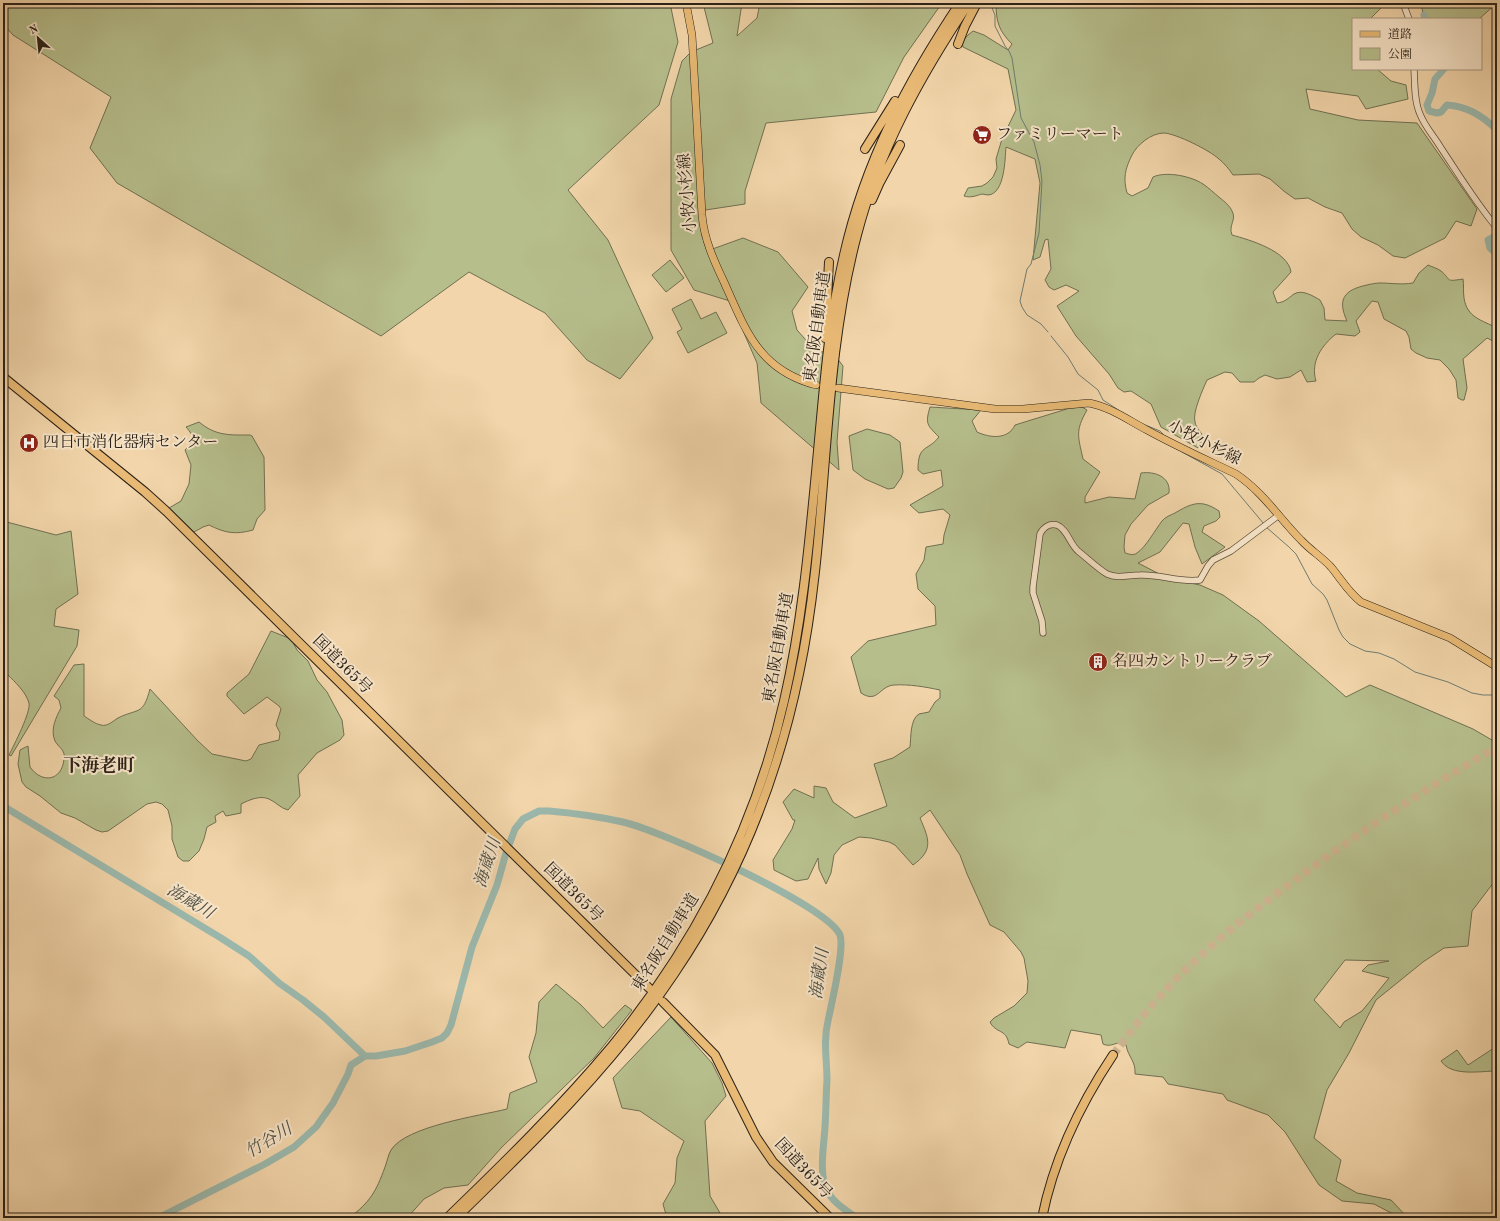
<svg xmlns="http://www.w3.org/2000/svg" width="1500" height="1221" font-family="'Old Standard TT','Noto Serif JP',serif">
  <rect width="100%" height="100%" fill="#f2d5aa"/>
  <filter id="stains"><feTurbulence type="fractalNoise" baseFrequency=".005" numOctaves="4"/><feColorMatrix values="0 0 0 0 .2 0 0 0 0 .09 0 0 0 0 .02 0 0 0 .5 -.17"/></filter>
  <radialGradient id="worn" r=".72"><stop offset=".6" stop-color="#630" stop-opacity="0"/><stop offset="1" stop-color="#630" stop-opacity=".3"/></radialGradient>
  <path fill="#b6be8c" stroke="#707052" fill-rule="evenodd" d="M 3,3 L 670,3 L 678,42 L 659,105 L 568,190 L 608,240 L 653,338 L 620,379 L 587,360 L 545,313 L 469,272 L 381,336 L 117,183 L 90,148 L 111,97 L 13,35 L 3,24 Z
    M 703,3 L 742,3 L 737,36 L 757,18 L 760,3 L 942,3 L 904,57 L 876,112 L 766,123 L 745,191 L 745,204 L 699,211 L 702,236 L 707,251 L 743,238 L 778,252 L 808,287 L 792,311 L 797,330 L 813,348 L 837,358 L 843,366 L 837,442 L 839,470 L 761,403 L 757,363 L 730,301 L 694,290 L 671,250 L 671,99 L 682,61 L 691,52 L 713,43 Z
    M 996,3 L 1386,3 L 1370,19 L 1353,19 L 1353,69 L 1377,69 L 1391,81 L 1406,85 L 1408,99 L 1366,109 L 1358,96 L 1306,89 L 1310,109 L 1358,120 L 1417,123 L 1477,209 L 1471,226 L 1456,221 L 1445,238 L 1405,258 L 1393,256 L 1378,245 L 1361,237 L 1352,229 L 1342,213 L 1325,207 L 1308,198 L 1295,199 L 1285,192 L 1270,179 L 1259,174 L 1233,175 C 1229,169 1224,163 1219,159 C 1209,150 1177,134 1164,133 C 1151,133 1137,145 1132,155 C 1125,169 1123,178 1127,193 L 1132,196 L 1148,188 L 1153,177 C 1166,171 1191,176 1203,184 C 1209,188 1214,193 1220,198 C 1224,201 1230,206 1232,211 C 1237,220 1228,225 1232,235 C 1250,240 1288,251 1291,272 L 1273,292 L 1277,303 C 1285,302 1287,299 1294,294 C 1302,289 1313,296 1320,300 L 1324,308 L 1325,320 L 1347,321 C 1337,299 1344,290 1367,285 C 1371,284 1376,283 1380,283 C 1391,283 1401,285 1413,283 L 1419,273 L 1428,265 C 1432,267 1437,268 1441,271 C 1452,280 1444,282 1463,279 C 1464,285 1463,291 1464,298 C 1467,318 1482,320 1497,328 L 1497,343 L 1487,338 L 1463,359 L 1467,388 L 1464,400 L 1462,400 L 1458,398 L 1456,380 L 1449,369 L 1440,360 L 1427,358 L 1416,353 L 1411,349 L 1409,337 L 1406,331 L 1384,319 L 1378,302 L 1372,301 L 1356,321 L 1360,332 L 1355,336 L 1336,334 C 1322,345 1310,362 1316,381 L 1307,382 L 1301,370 L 1290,377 L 1277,379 L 1265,375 L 1259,378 L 1254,382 L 1240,382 L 1232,373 L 1225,372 L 1207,380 C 1203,389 1192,413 1195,422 C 1196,428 1202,434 1205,438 L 1198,448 L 1161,427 L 1151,404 L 1131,391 L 1124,392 L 1118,388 L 1109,374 L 1076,336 L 1057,306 L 1079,291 L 1066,285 L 1054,290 L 1049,287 L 1045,280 L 1051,269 L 1048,239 L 1045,240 L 1040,257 L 1033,260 L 1040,183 L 1035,159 L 1006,147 C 1005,158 1005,194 988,195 C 986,195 984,194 982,194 C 975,196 971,198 964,196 L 968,188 L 982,186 L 987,183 L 993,177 L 997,168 L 996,159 L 1002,139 L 1016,110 L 1008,69 L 963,47 L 962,42 L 968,35 L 973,31 L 984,35 L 1008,50 L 1012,44 C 999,31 996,22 996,3 Z
    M 1421,3 L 1497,3 L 1479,19 L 1424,19 Z
    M 670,260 L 684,278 L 666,292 L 652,275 Z
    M 691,299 L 701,319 L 716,312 L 727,333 L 688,353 L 677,332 L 682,329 L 672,309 Z
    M 930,407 L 981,410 L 972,421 L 977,432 C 990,438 1008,440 1015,425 L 1070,408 L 1082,407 L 1087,410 C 1075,431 1078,436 1083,459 L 1100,472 L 1085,497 L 1085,503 L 1109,497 L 1135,499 L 1141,473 C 1155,471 1171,477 1169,493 L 1148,505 L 1131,524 L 1125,535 L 1124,547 L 1125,553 C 1129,554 1133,556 1137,553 C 1146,547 1155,530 1162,521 C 1165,517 1171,515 1175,513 C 1192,503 1201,499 1219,511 L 1220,517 L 1216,521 L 1204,526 L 1202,532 L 1225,547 L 1202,564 L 1195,547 L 1189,524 L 1183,523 L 1160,552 L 1138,563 L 1169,579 L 1200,585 L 1223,595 L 1259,621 L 1346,697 L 1370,685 L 1473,729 L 1497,743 L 1497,878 L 1472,911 L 1468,946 L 1444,948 L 1423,962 L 1376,1000 L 1349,1053 L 1327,1090 L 1314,1138 L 1341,1160 L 1336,1181 L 1357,1193 L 1391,1200 L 1408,1218 L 1398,1218 L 1395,1215 L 1374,1204 L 1342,1201 L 1319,1185 L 1285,1132 L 1268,1115 L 1227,1100 L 1223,1094 L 1168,1084 L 1163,1077 L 1135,1074 C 1136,1061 1128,1057 1126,1045 L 1121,1042 C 1114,1044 1109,1047 1103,1044 L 1101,1035 L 1071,1030 L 1065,1048 L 1027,1042 L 1018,1048 L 1009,1044 C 1006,1028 996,1034 990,1022 L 994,1018 L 1014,1006 L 1027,993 L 1028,981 L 1024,958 L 1021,952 L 1004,932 L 990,925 L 967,874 L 960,855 L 930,810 L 920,818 C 929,839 934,850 913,865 L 895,845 L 889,842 L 871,838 L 859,837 L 842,845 L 834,855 L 831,873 L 826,884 L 819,869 L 818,858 L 808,879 L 796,881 L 774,870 L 773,860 L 792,829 L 795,820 L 793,820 L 783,802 L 794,789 L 814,798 L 814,786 L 826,788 L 833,802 L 855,818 L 887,806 L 874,764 L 893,758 L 910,747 C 911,738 910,719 919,714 C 922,713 926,713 929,712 L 935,702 L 940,698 L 940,690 C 926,687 909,684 894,685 C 879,686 878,704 861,693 L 851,657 L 868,641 L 936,625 L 935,606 L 918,589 L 916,574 L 924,560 L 926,547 L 943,544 L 944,535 L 950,515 L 943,509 L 919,513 L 910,505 L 943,486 L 941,470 L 923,474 L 918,470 C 918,444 927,452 939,437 C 927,425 925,424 930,407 ZM 1345,960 L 1389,961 L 1368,965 L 1362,971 L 1389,978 L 1362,1011 L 1344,1022 L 1340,1028 L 1314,1000 Z
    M 199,422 C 216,436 229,435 250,435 L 252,436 L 264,457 L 265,510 L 257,519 L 253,530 C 235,535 225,533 209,525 L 203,527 L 194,532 L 169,508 L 181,501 L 189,484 L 191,465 L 185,450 C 194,441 195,437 186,427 Z
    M 867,429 L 890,435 L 900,442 L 903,472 L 901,478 L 894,488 L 888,489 L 865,479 L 853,470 L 849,436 Z
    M 3,521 L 56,535 L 71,531 L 78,594 L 56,609 L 54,626 L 79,630 L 77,646 L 11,756 L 9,755 C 14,745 31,712 29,703 C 26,692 15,682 7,674 L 3,672 Z
    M 271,631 L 291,639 L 297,650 L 308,661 L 317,680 L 327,692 L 342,720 L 344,735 L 340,740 L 317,753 L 298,775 L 300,796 L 288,810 C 280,808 276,802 269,799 C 260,795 249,800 241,804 L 241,813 L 226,816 L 223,811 L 215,816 L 216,822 L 207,827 L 204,839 L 199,851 L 189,861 L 183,861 L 178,857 L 172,839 L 172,826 L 168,810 L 162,804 L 156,802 L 147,804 L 108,831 L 102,832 L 96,830 L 75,818 L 61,813 L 40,796 L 26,787 L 22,782 L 18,764 L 20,750 L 28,746 L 30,767 C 42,784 62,781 64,759 C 66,750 58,747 55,741 C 50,730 56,717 61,708 L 59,700 L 54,696 L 74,665 L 84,664 L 84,716 C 89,719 95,724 101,725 C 107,727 113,721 118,718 C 138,708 143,716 150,689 L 198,741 L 212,754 L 246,761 L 251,759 L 259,745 L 279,740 L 280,733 L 276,725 L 281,709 L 279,706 L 267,697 L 244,714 L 227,696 L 227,693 L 249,674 Z
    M 556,984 L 581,1005 L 603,1028 L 625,1005 L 632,1010 L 594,1058 L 502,1147 L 468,1185 L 444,1188 L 424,1199 L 407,1218 L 349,1218 C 370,1202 376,1192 385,1167 C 387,1162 388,1155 391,1150 C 406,1126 479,1116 507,1109 L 510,1093 L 537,1082 L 529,1057 L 536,1033 L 539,1002 Z
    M 671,1017 L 712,1063 L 722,1083 L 726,1096 L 705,1121 L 710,1196 L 723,1218 L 667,1218 L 663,1204 L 675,1183 L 677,1158 L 684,1141 L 640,1111 L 622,1108 L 613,1078 Z
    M 1497,1046 L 1497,1071 C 1480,1071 1452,1077 1441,1061 L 1457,1050 L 1468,1065 Z"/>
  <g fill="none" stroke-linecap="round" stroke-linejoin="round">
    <path stroke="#6e7c71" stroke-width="1" d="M 990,3 L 995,15 L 995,26 L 1005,46 L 1009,51 L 1012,58 L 1021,118 L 1034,142 L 1040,165 L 1042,181 L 1039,233 L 1031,264 L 1027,269 L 1020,301 L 1022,307 L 1027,315 L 1041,324 L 1048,332
      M 1051,336 L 1068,357 L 1078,374 L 1098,390 L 1103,400 L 1120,411
      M 1143,424 L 1160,431 L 1163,434
      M 1182,452 L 1222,474 L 1264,524
      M 1266,527 L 1289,547 L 1296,554 L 1312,584 L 1323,594 L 1327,600 L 1339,630 L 1343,637 L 1350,644 L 1365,651 L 1379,653 L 1394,659 L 1415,672 L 1448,682 L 1472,693 L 1483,695 L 1497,695"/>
    <path stroke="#9bb8ac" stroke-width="7" d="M 1424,15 L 1425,19
      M 1444,69 L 1435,79 L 1432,93 L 1427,105 L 1429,111 L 1437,113 L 1441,112 L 1447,105 C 1466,106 1484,117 1497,130
      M 1497,235 L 1488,240 L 1490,248 L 1497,254
      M 3,806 L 221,938 L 249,956 L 279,983 L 303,1000 L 324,1017 L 365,1056 L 376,1056 L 405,1051 L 432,1042 L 442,1038 L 447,1033 L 451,1025 L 472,947 L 497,885 L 506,853 L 515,829 L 523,819 L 539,811 L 549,811 C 573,813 600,817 623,822 C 659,830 827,905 840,935 C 845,949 831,1005 828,1021 C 823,1041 827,1060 827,1080 C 826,1096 826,1111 825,1127 C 824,1145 819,1171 826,1189 C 832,1202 846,1210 857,1218
      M 158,1218 L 265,1164 L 294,1147 L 316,1127 L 333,1103 L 348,1074 L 351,1065 L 365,1056"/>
    <path stroke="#cab18d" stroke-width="8" stroke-dasharray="8 4" stroke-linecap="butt" d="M 1113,1055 C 1133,1028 1153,1002 1177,978 C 1213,942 1254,910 1295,880 C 1360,832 1427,788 1497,747"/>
    <defs>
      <path id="minor" d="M 1403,3 L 1409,19
        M 1414,69 C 1415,84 1414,101 1420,114 C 1425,127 1434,136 1441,148 C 1459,175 1476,203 1497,228
        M 1043,633 L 1042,621 L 1033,593 L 1033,587 L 1040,534 C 1043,528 1049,523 1057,525 C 1067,529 1070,544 1078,551 C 1087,558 1097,568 1107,574 C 1118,579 1128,575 1140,575 C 1160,574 1180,583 1200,580 L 1208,566 L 1213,560 L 1231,551 L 1279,515"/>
      <path id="major" d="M 686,3 L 692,35 L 702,215 C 704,239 714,261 724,282 C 746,331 759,370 816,385
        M 838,388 L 995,409 L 1023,409 L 1089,403 C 1110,407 1128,420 1147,430 C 1176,446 1207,460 1236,474 C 1263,492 1279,518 1301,540 C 1310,550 1322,557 1331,567 C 1341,579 1348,592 1361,602 L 1450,638 L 1497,667"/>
      <path id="highway" d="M 958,44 L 965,26 L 977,3
        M 865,149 L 895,101
        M 872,200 L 880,182 L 900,145
        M 825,338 L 829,262
        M 3,377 L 145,492 L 166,511 L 649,988
        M 663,1002 L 715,1055 L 756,1137 L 773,1162 L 830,1218
        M 447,1218 C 504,1163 561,1107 612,1046 C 695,945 755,828 784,701 C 803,619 810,535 818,451 C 824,386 829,320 844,255 C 865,162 907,82 960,3
        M 456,1218 C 534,1142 613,1065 674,974 C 735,884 777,781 799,674 C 830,529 819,378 857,235 C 879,150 921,75 969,3
        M 1042,1218 C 1054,1158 1079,1106 1113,1055"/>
    </defs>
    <use href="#minor" stroke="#5d4f3c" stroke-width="7"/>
    <use href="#major" stroke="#2b2218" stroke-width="8"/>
    <use href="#highway" stroke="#2b2218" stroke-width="10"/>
    <use href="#minor" stroke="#f7e4c8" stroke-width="5.5"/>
    <use href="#major" stroke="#e9ba75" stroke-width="7"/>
    <use href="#highway" stroke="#e9ba75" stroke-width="8"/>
  </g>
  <defs>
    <symbol id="supermarket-disc" viewBox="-11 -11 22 22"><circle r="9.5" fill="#8f2418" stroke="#f7e4c8"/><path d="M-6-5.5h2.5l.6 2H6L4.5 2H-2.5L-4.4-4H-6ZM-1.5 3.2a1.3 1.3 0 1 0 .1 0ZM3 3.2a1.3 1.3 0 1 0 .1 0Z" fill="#fff"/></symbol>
    <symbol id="hospital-disc" viewBox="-11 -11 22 22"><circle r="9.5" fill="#8f2418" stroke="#f7e4c8"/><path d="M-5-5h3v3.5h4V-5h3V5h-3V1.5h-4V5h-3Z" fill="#fff"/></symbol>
    <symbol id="building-disc" viewBox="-11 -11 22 22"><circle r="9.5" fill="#8f2418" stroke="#f7e4c8"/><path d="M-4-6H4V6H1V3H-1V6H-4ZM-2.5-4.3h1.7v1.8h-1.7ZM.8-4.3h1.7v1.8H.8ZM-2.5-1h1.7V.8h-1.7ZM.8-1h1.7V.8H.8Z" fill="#fff"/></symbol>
  </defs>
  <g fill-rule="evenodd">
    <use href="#supermarket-disc" x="971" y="124" width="22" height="22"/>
    <use href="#hospital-disc" x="18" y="432" width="22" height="22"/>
    <use href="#building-disc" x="1087" y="651" width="22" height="22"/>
  </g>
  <g text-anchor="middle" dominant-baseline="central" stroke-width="4" stroke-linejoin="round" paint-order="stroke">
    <g font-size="16" fill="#2b2218" stroke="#f7e4c8" text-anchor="start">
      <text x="996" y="135">ファミリーマート</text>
      <text x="43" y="443">四日市消化器病センター</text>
      <text x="1112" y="662">名四カントリークラブ</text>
    </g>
    <g font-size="16" fill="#2b2218" stroke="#f7e4c8">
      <text transform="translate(688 193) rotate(-95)">小牧小杉線</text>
      <text transform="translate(818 327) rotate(-82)">東名阪自動車道</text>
      <text transform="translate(1204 443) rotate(27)">小牧小杉線</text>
      <text transform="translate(779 648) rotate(-80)">東名阪自動車道</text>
      <text transform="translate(342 665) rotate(45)">国道365号</text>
      <text transform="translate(573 893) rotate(45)">国道365号</text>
      <text transform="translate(666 943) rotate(-58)">東名阪自動車道</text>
      <text transform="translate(803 1169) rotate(47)">国道365号</text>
    </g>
    <g font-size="17" font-style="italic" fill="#4d4f44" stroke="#f7e4c8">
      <text transform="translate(488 863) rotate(-72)">海蔵川</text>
      <text transform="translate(190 902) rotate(31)">海蔵川</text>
      <text transform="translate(820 974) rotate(-82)">海蔵川</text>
      <text transform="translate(269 1141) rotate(-31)">竹谷川</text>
    </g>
    <g font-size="18" font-weight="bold" fill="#2b2218" stroke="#f7e4c8">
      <text x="99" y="766">下海老町</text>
    </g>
  </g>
  <rect width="1500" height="1221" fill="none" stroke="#f2d5aa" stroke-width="16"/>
  <rect x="4" y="4" width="1492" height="1213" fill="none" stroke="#2b2218" stroke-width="2"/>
  <rect x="8" y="8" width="1484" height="1205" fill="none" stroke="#2b2218"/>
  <rect x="1352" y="18" width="130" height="52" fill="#f7e4c8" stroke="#a59682"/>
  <rect x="1360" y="31" width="20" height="6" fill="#e9ba75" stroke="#a59682"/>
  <text x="1388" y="38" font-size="12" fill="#2b2218">道路</text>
  <rect x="1360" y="48" width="20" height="12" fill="#b6be8c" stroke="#a59682"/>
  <text x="1388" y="58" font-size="12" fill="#2b2218">公園</text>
  <g transform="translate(38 38) rotate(333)" stroke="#f7e4c8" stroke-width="3" paint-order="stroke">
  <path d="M0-3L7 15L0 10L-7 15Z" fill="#2b2218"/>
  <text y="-6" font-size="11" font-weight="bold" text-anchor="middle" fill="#2b2218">N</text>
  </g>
  <rect width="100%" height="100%" filter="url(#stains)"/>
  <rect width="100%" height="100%" fill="url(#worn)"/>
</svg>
